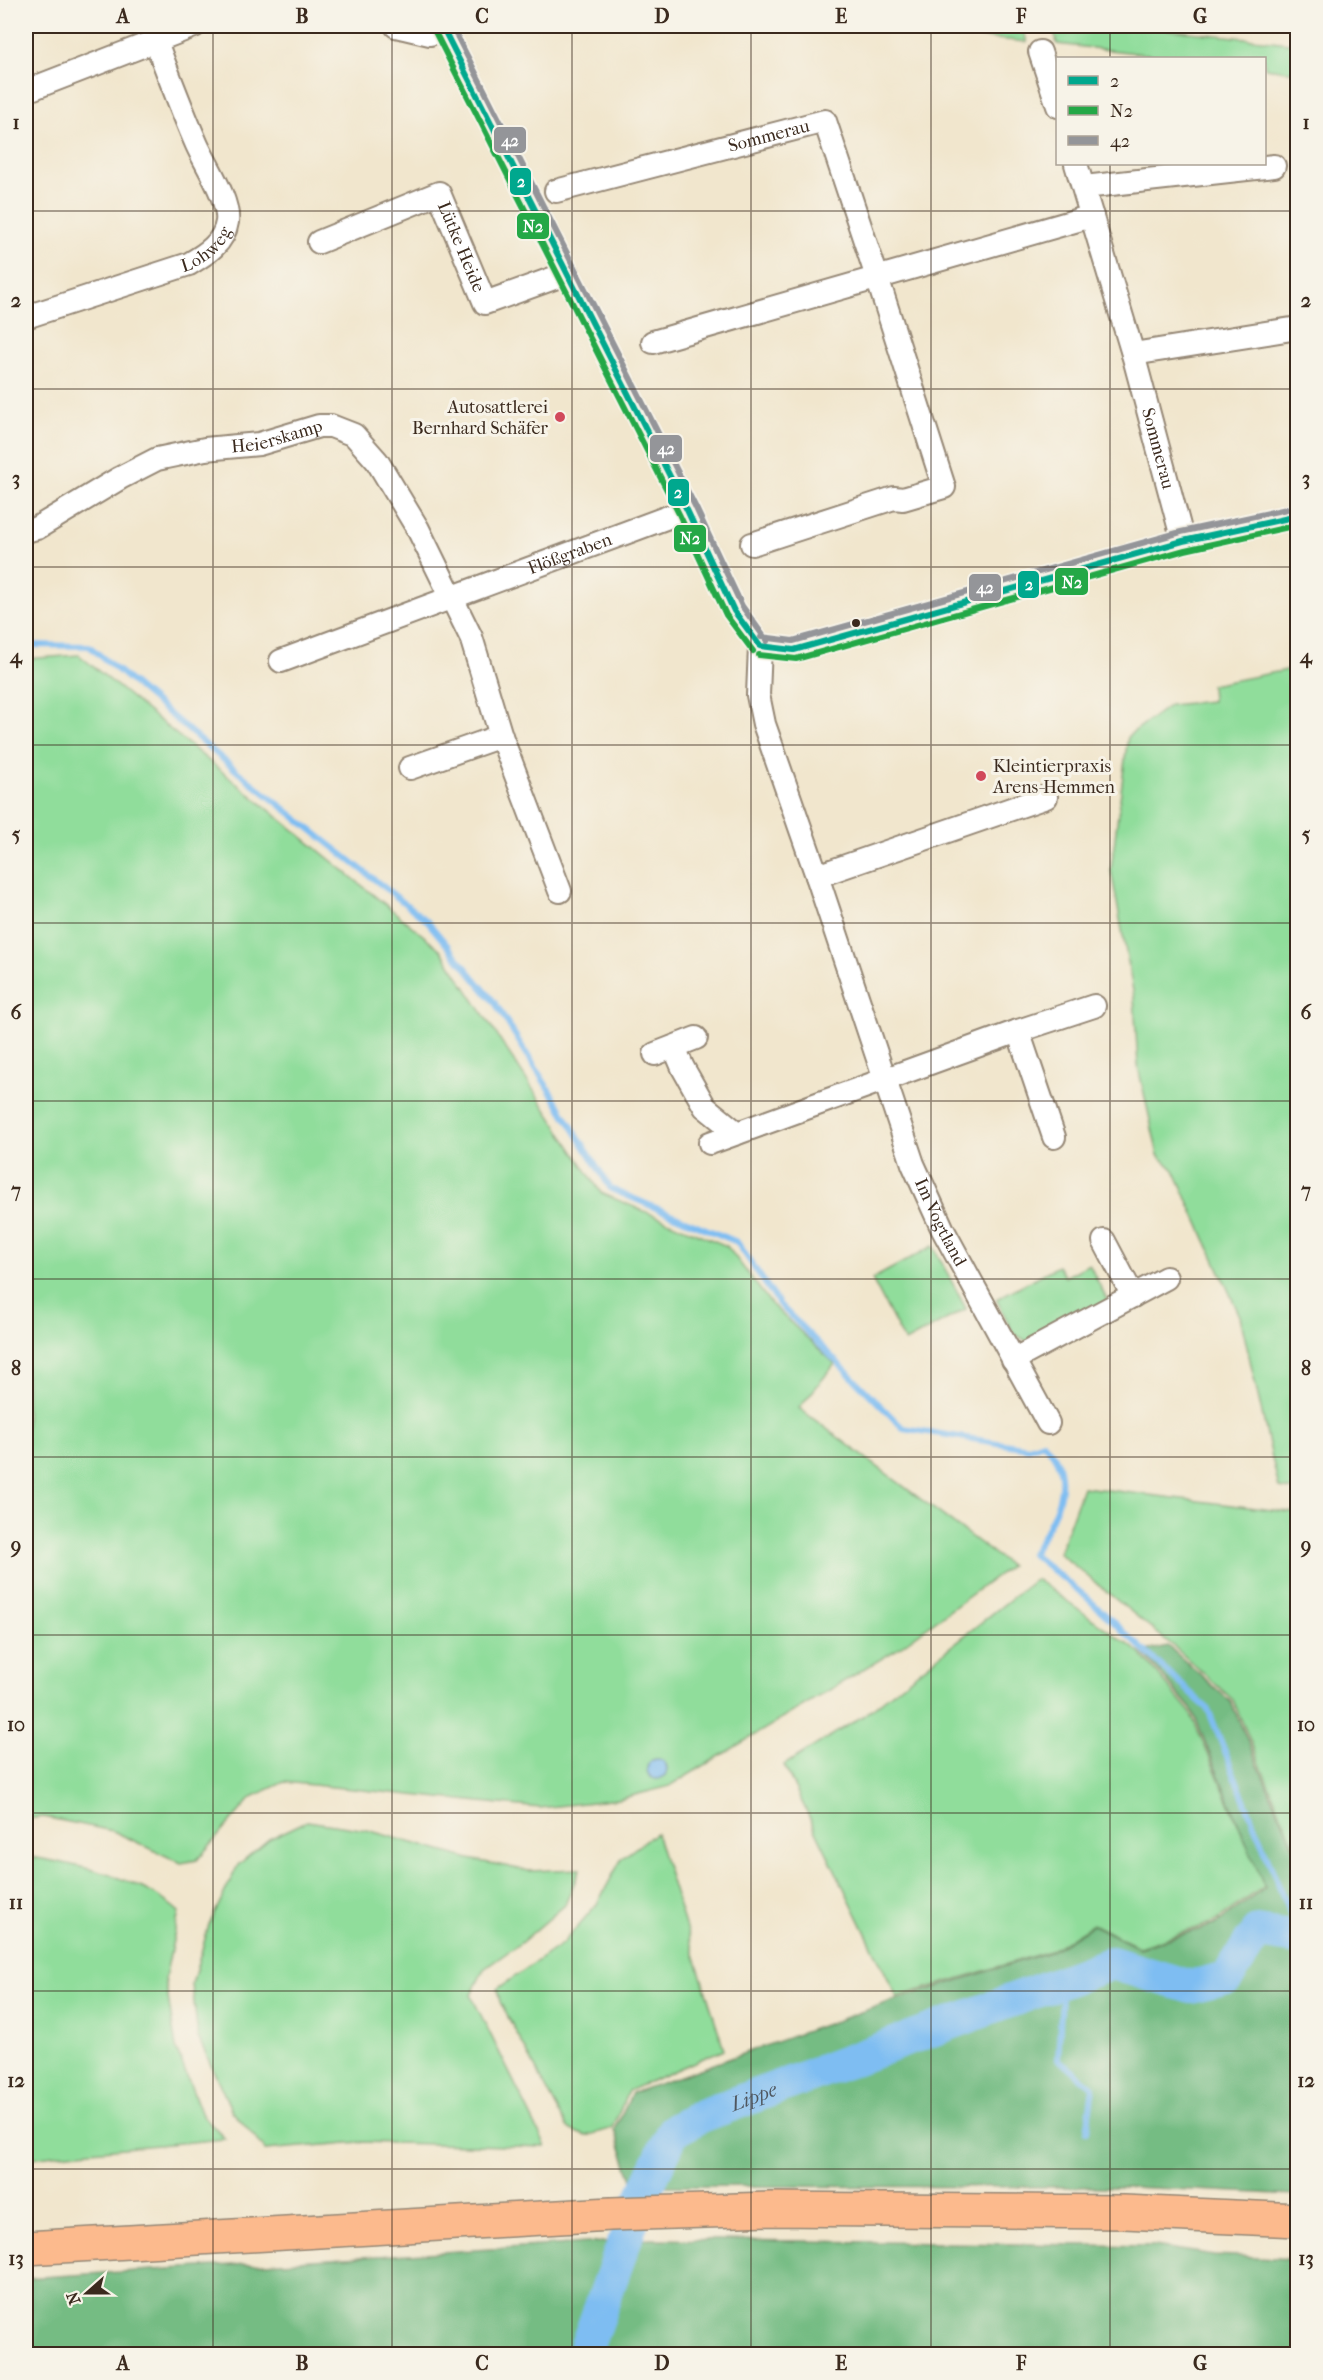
<svg xmlns="http://www.w3.org/2000/svg" width="1323" height="2380" font-family="'IM FELL French Canon',serif">
  <rect width="100%" height="100%" fill="#f7f3e8"/>
  <filter id="ink" filterUnits="userSpaceOnUse"><feTurbulence type="fractalNoise" baseFrequency=".0167" numOctaves="2"/><feDisplacementMap in="SourceGraphic" scale="12" xChannelSelector="R" yChannelSelector="G"/><feConvolveMatrix kernelMatrix="1 2 1 2 8 2 1 2 1" color-interpolation-filters="sRGB"/></filter>
  <filter id="wash" filterUnits="userSpaceOnUse"><feTurbulence type="fractalNoise" baseFrequency=".008" numOctaves="4" result="noise"/><feDisplacementMap in="SourceGraphic" scale="24" xChannelSelector="R" yChannelSelector="G"/><feGaussianBlur stdDeviation="1.35" result="paint"/><feColorMatrix in="noise" values="0 0 0 0 0 0 0 0 0 0 0 0 0 0 0 0 0 1.4 0 .05"/><feComposite in="paint" operator="in"/></filter>
  <g filter="url(#wash)">
    <rect width="100%" height="100%" fill="#f1e6cd"/>
    <path fill="#90dd9b" stroke="#66845c" stroke-width="1.5" d="M 860,26 L 1022,26 L 1027,42 Z
      M 1053,26 L 1136,26 L 1297,44 L 1297,72 L 1265,68 L 1264,58 L 1180,58 L 1057,44 Z
      M 79,655 L 441,950 L 601,1193 L 727,1246 L 771,1304 L 835,1364 L 799,1408 L 1010,1566 L 896,1650 L 670,1786 L 619,1799 L 540,1808 L 284,1782 L 252,1797 L 197,1860 L 181,1863 L 113,1831 L 44,1817 L 26,1819 L 26,659 Z
      M 1297,668 L 1298,668 L 1297,1491 L 1279,1488 L 1240,1316 L 1174,1170 L 1158,1155 L 1138,1067 L 1134,996 L 1111,870 L 1128,736 L 1170,705 L 1212,701 L 1211,685 Z
      M 933,1246 L 966,1309 L 905,1342 L 872,1279 Z
      M 1089,1264 L 1108,1302 L 1030,1343 L 1014,1334 L 996,1299 L 1058,1266 L 1065,1277 Z
      M 1083,1487 L 1297,1513 L 1297,1852 L 1233,1700 L 1172,1645 L 1059,1553 Z
      M 1036,1579 L 1140,1653 L 1190,1712 L 1265,1886 L 1212,1923 L 1139,1947 L 1093,1924 L 1050,1951 L 897,1997 L 784,1765 L 863,1716 Z
      M 307,1821 L 367,1830 L 469,1859 L 529,1871 L 580,1869 L 565,1905 L 522,1942 L 484,1969 L 471,1995 L 546,2147 L 360,2142 L 266,2150 L 232,2111 L 198,2037 L 192,1984 L 209,1925 L 238,1865 L 269,1839 Z
      M 656,1833 L 724,2049 L 628,2091 L 613,2128 L 587,2136 L 568,2129 L 500,2002 L 497,1989 L 563,1943 L 597,1904 L 622,1858 Z
      M 26,1856 C 77,1865 139,1876 179,1912 L 165,1978 L 176,2048 L 202,2115 L 225,2139 L 68,2153 L 26,2159 Z"/>
    <path fill="#74bc83" stroke="#587350" stroke-width="1.5" d="M 1168,1646 L 1231,1702 L 1297,1855 L 1297,2195 L 1130,2187 L 634,2186 L 615,2130 L 632,2093 L 892,2001 L 1050,1952 L 1093,1925 L 1139,1948 L 1214,1925 L 1265,1888 L 1192,1710 L 1142,1652 Z
      M 651,2239 L 1154,2246 L 1214,2255 L 1297,2259 L 1297,2354 L 26,2354 L 26,2278 Z"/>
    <path fill="#7ebdf2" stroke="#5c7488" stroke-width="1.5" d="M647 1769a10 10 0 1 1 20 0a10 10 0 1 1-20 0Z"/>
    <g fill="none" stroke-linecap="round" stroke-linejoin="round">
      <path stroke="#7ebdf2" stroke-width="6" d="M 26,645 L 89,646 L 238,772 L 427,921 L 495,1003 L 611,1189 L 737,1242 L 779,1304 L 903,1428 L 1029,1448 L 1043,1443 C 1080,1475 1053,1521 1032,1554 L 1085,1596 L 1208,1709 L 1298,1934
        M 1063,1981 L 1058,2059 L 1093,2087 L 1087,2132"/>
      <path stroke="#7ebdf2" stroke-width="34" id="s1" d="M 584,2354 L 634,2215 L 673,2131 L 701,2116 L 1112,1963 L 1191,1987 L 1227,1978 L 1257,1932 L 1298,1938"/>
    </g>
  </g>
  <g filter="url(#ink)">
    <g fill="none" stroke-linecap="round" stroke-linejoin="round">
      <defs>
        <g id="street">
          <path d="M 396,26 L 430,34 L 444,30"/>
          <path id="s2" d="M 442,26 L 687,510 L 734,611 L 760,646 L 758,695 L 764,724 L 817,876 L 913,1164 L 943,1230 L 1048,1423"/>
          <path d="M 1040,52 L 1058,106"/>
          <path d="M 26,91 L 194,26"/>
          <path id="s3" d="M 1076,164 L 1133,354 L 1183,541"/>
          <path d="M 1084,187 L 1274,166"/>
          <path id="s4" d="M 556,191 L 825,121 L 877,277 L 944,487 L 903,499 L 894,498 L 752,544"/>
          <path id="s5" d="M 319,242 L 439,193 L 485,303 L 568,273"/>
          <path id="s6" d="M 26,317 L 189,264 C 206,254 224,243 227,222 C 230,201 206,165 197,145 C 182,111 169,76 156,42"/>
          <path d="M 653,342 L 1092,216"/>
          <path d="M 1133,354 L 1298,328"/>
          <path id="s7" d="M 26,531 L 37,528 L 120,478 L 157,459 L 205,449 L 259,444 L 319,426 L 331,426 L 354,435 L 377,461 L 418,529 L 471,637 L 501,736 L 560,891"/>
          <path d="M 760,646 L 794,650 L 1183,541 L 1298,516"/>
          <path id="s8" d="M 281,661 L 687,510"/>
          <path d="M 410,768 L 501,736"/>
          <path d="M 817,876 L 1046,797"/>
          <path d="M 1018,1031 L 1054,1137"/>
          <path d="M 674,1047 L 683,1068 L 705,1107 L 737,1133"/>
          <path d="M 655,1054 L 696,1038"/>
          <path d="M 710,1143 L 1018,1031 L 1094,1006"/>
          <path d="M 1104,1241 L 1133,1296"/>
          <path d="M 1013,1360 L 1166,1278"/>
        </g>
        <path id="highway" d="M 26,2248 L 611,2214 L 770,2209 L 1124,2212 L 1298,2220"/>
      </defs>
      <use href="#street" stroke="#968876" stroke-width="26"/>
      <use href="#highway" stroke="#968876" stroke-width="36"/>
      <use href="#street" stroke="#fff" stroke-width="22"/>
      <use href="#highway" stroke="#fcba8d" stroke-width="33"/>
      <defs>
        <path id="bus-1" d="M 442,26 L 687,510 L 734,611 L 760,646
          M 760,646 L 794,650 L 1183,541 L 1298,516"/>
        <path id="bus-2" d="M 434,30 L 679,514 L 726,615 L 753,651
          M 759,655 L 796,659 L 1185,550 L 1298,525"/>
        <path id="bus-3" d="M 452,26 L 695,506 L 742,606 L 767,641
          M 761,637 L 793,641 L 1181,532 L 1296,507"/>
      </defs>
      <use href="#bus-1" stroke="#f7f3e8" stroke-width="10"/>
      <use href="#bus-2" stroke="#f7f3e8" stroke-width="10"/>
      <use href="#bus-3" stroke="#f7f3e8" stroke-width="10"/>
      <use href="#bus-1" stroke="#00a88e" stroke-width="6"/>
      <use href="#bus-2" stroke="#24a847" stroke-width="6"/>
      <use href="#bus-3" stroke="#949599" stroke-width="6"/>
    </g>
  </g>
  <path fill="none" stroke="#3b2a1e" stroke-width="1.5" stroke-opacity="0.55" d="M 213,26 L 213,2354M 392,26 L 392,2354M 572,26 L 572,2354M 751,26 L 751,2354M 931,26 L 931,2354M 1110,26 L 1110,58M 1110,164 L 1110,2354M 26,211 L 1298,211M 26,389 L 1298,389M 26,567 L 1298,567M 26,745 L 1298,745M 26,923 L 1298,923M 26,1101 L 1298,1101M 26,1279 L 1298,1279M 26,1457 L 1298,1457M 26,1635 L 1298,1635M 26,1813 L 1298,1813M 26,1991 L 1298,1991M 26,2169 L 1298,2169"/>
  <g fill="#d1495b" stroke="#f7f3e8" stroke-width="2">
    <circle cx="560" cy="417" r="6"/>
    <circle cx="981" cy="776" r="6"/>
  </g>
  <circle fill="#3b2a1e" stroke="#f7f3e8" stroke-width="2" cx="856" cy="623" r="5"/>
  <g text-anchor="middle" dominant-baseline="central" stroke-width="6" stroke-linejoin="round" paint-order="stroke">
    <g font-size="18" fill="#3b2a1e" stroke="#f7f3e8">
      <text stroke="none"><textPath href="#s4" startOffset="220">Sommerau</textPath></text>
      <text stroke="none"><textPath href="#s6" startOffset="194">Lohweg</textPath></text>
      <text stroke="none"><textPath href="#s5" startOffset="188">Lütke Heide</textPath></text>
      <text stroke="none"><textPath href="#s7" startOffset="272">Heierskamp</textPath></text>
      <text stroke="none"><textPath href="#s3" startOffset="296">Sommerau</textPath></text>
      <text stroke="none"><textPath href="#s8" startOffset="308">Flößgraben</textPath></text>
      <text stroke="none"><textPath href="#s2" startOffset="1305">Im Vogtland</textPath></text>
    </g>
    <g font-size="18" fill="#3b2a1e" stroke="#f7f3e8" text-anchor="end">
      <text x="548" y="407">Autosattlerei<tspan x="548" dy="21">Bernhard Schäfer</tspan></text>
      <text x="993" y="766" text-anchor="start">Kleintierpraxis<tspan x="993" dy="21">Arens-Hemmen</tspan></text>
    </g>
    <g font-size="20" font-style="italic" fill="#4f565e" stroke="#f7f3e8">
      <text stroke="none"><textPath href="#s1" startOffset="328">Lippe</textPath></text>
    </g>
  </g>
  <g stroke="#f7f3e8" stroke-width="2">
    <rect x="493" y="126" width="34" height="28" rx="6" fill="#949599"/>
    <rect x="509" y="167" width="23" height="29" rx="6" fill="#00a88e"/>
    <rect x="516" y="212" width="34" height="28" rx="6" fill="#24a847"/>
    <rect x="649" y="434" width="34" height="29" rx="6" fill="#949599"/>
    <rect x="667" y="478" width="23" height="29" rx="6" fill="#00a88e"/>
    <rect x="673" y="524" width="34" height="29" rx="6" fill="#24a847"/>
    <rect x="1054" y="567" width="35" height="29" rx="6" fill="#24a847"/>
    <rect x="1017" y="570" width="23" height="29" rx="6" fill="#00a88e"/>
    <rect x="968" y="573" width="34" height="29" rx="6" fill="#949599"/>
  </g>
  <g font-size="16" text-anchor="middle" font-weight="bold" fill="#fff">
    <text x="510" y="146">42</text>
    <text x="521" y="187">2</text>
    <text x="533" y="232">N2</text>
    <text x="666" y="454">42</text>
    <text x="678" y="498">2</text>
    <text x="690" y="544">N2</text>
    <text x="1072" y="588">N2</text>
    <text x="1029" y="590">2</text>
    <text x="985" y="593">42</text>
  </g>
  <rect width="1323" height="2380" fill="none" stroke="#f7f3e8" stroke-width="66"/>
  <rect x="1056" y="57" width="210" height="108" fill="#f7f3e8" stroke="#aca397" stroke-width="1.5"/>
  <rect x="1068" y="76" width="30" height="9" fill="#00a88e" stroke="#aca397" stroke-width="1.5"/>
  <text x="1110" y="87" font-size="18" fill="#3b2a1e">2</text>
  <rect x="1068" y="106" width="30" height="9" fill="#24a847" stroke="#aca397" stroke-width="1.5"/>
  <text x="1110" y="117" font-size="18" fill="#3b2a1e">N2</text>
  <rect x="1068" y="136" width="30" height="9" fill="#949599" stroke="#aca397" stroke-width="1.5"/>
  <text x="1110" y="147" font-size="18" fill="#3b2a1e">42</text>
  <g transform="translate(87 2293) rotate(249)" stroke="#f7f3e8" stroke-width="4.5" paint-order="stroke">
  <path d="M0-4.5L10 22L0 15L-10 22Z" fill="#3b2a1e"/>
  <text y="-9" font-size="16" font-weight="bold" text-anchor="middle" fill="#3b2a1e">N</text>
  </g>
  <rect x="33" y="33" width="1257" height="2314" fill="none" stroke="#3b2a1e" stroke-width="2"/>
  <g font-size="20" text-anchor="middle" font-weight="bold" fill="#3b2a1e">
    <text x="123" y="23">A</text>
    <text x="302" y="23">B</text>
    <text x="482" y="23">C</text>
    <text x="662" y="23">D</text>
    <text x="841" y="23">E</text>
    <text x="1021" y="23">F</text>
    <text x="1200" y="23">G</text>
    <text x="16" y="129">1</text>
    <text x="1306" y="129">1</text>
    <text x="16" y="307">2</text>
    <text x="1306" y="307">2</text>
    <text x="16" y="485">3</text>
    <text x="1306" y="485">3</text>
    <text x="16" y="663">4</text>
    <text x="1306" y="663">4</text>
    <text x="16" y="841">5</text>
    <text x="1306" y="841">5</text>
    <text x="16" y="1019">6</text>
    <text x="1306" y="1019">6</text>
    <text x="16" y="1197">7</text>
    <text x="1306" y="1197">7</text>
    <text x="16" y="1375">8</text>
    <text x="1306" y="1375">8</text>
    <text x="16" y="1553">9</text>
    <text x="1306" y="1553">9</text>
    <text x="16" y="1731">10</text>
    <text x="1306" y="1731">10</text>
    <text x="16" y="1909">11</text>
    <text x="1306" y="1909">11</text>
    <text x="16" y="2087">12</text>
    <text x="1306" y="2087">12</text>
    <text x="16" y="2265">13</text>
    <text x="1306" y="2265">13</text>
    <text x="123" y="2370">A</text>
    <text x="302" y="2370">B</text>
    <text x="482" y="2370">C</text>
    <text x="662" y="2370">D</text>
    <text x="841" y="2370">E</text>
    <text x="1021" y="2370">F</text>
    <text x="1200" y="2370">G</text>
  </g>
</svg>
